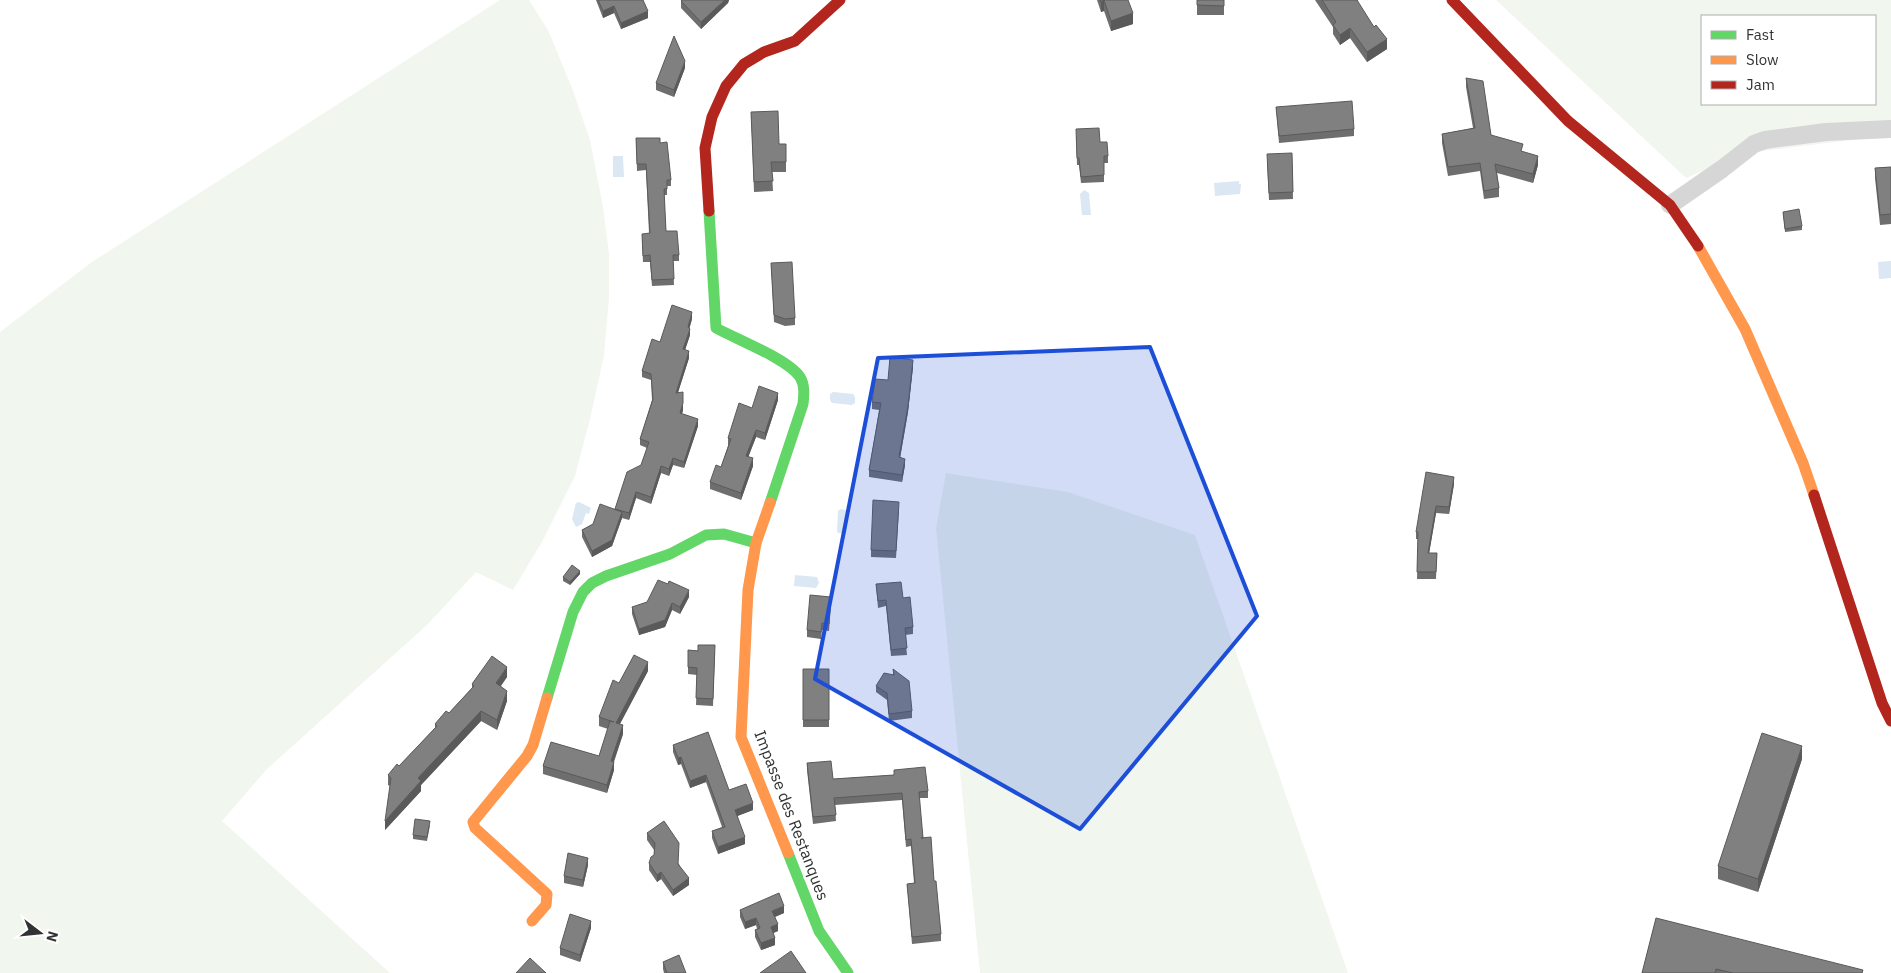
<svg xmlns="http://www.w3.org/2000/svg" width="1891" height="973" font-family="'IBM Plex Sans',sans-serif">
  <rect width="100%" height="100%" fill="#fff"/>
  <path fill="#f1f6ee" fill-rule="evenodd" d="M 500,0 L 529,0 L 548,30 L 572,88 L 590,140 L 603,207 L 609,254 L 609,298 L 604,355 L 590,419 L 575,476 L 543,540 L 513,590 L 476,572 L 427,625 L 266,770 L 222,821 L 390,973 L 0,973 L 0,332 L 92,262 Z
    M 1496,0 L 1891,0 L 1891,135 L 1745,153 L 1686,178 ZM 1702,16 L 1875,16 L 1875,104 L 1702,104 Z
    M 946,473 L 1068,492 L 1195,535 L 1348,973 L 980,973 L 936,528 Z"/>
  <path fill="#dbe7f3" d="M 613,156 L 623,156 L 624,177 L 613,177 Z
    M 1239,181 L 1239,184 L 1241,184 L 1240,194 L 1215,196 L 1214,183 Z
    M 1084,190 L 1089,193 L 1091,215 L 1082,215 L 1080,194 Z
    M 1891,261 L 1891,278 L 1879,279 L 1878,262 Z
    M 833,392 L 853,394 L 855,397 L 855,403 L 852,405 L 832,403 L 830,400 L 830,394 Z
    M 579,502 L 591,508 L 589,514 L 586,513 L 582,524 L 576,527 L 572,519 L 576,503 Z
    M 841,509 L 849,511 L 846,534 L 838,533 L 837,531 L 838,511 Z
    M 795,575 L 817,577 L 819,583 L 816,588 L 794,586 Z"/>
  <g fill="none" stroke-linecap="round" stroke-linejoin="round">
    <path stroke="#d6d6d6" stroke-width="18" d="M 1670,205 L 1722,169 L 1754,144 L 1765,140 L 1826,132 L 1891,129"/>
    <path stroke="#63d668" stroke-width="11" d="M 709,211 L 716,328 C 736,339 788,359 800,377 C 805,385 804,395 803,404 L 770,503
      M 547,698 L 573,612 L 583,592 L 592,583 L 606,576 L 670,554 L 706,535 L 724,534 L 756,543
      M 788,853 L 819,931 L 848,973"/>
    <path stroke="#ff974d" stroke-width="11" d="M 1698,246 L 1745,329 L 1803,463 L 1814,495
      M 770,503 L 756,543 L 748,590 L 741,737 L 788,853
      M 532,921 L 546,905 L 547,894 L 475,828 L 473,822 L 527,756 L 533,745 L 547,698"/>
    <path stroke="#b3261e" stroke-width="11" d="M 1452,0 L 1568,121 L 1670,205 L 1698,246
      M 709,211 L 705,148 L 712,117 L 726,86 L 744,64 L 764,52 L 795,41 L 840,0
      M 1814,495 L 1882,703 L 1891,721"/>
  </g>
  <path fill="#6e6e6e" d="M 596,0 L 643,0 L 648,18 L 621,29 L 614,13 L 603,18 Z
    M 682,0 L 729,0 L 728,3 L 701,29 L 681,8 L 681,1 Z
    M 1097,0 L 1128,0 L 1133,24 L 1111,31 L 1104,11 L 1101,12 Z
    M 1197,0 L 1224,0 L 1224,15 L 1197,15 Z
    M 1315,0 L 1358,0 L 1358,3 L 1387,49 L 1367,62 L 1350,38 L 1340,45 L 1333,34 L 1333,27 Z
    M 685,68 L 674,97 L 656,90 L 656,83 Z
    M 1466,78 L 1491,135 L 1523,152 L 1538,165 L 1533,183 L 1497,173 L 1499,188 L 1499,197 L 1484,199 L 1480,171 L 1448,176 L 1442,143 L 1442,134 L 1473,128 L 1466,87 Z
    M 1276,107 L 1354,129 L 1354,136 L 1279,143 Z
    M 751,112 L 779,144 L 786,144 L 786,172 L 772,172 L 773,191 L 754,192 Z
    M 1076,136 L 1100,142 L 1108,156 L 1108,163 L 1104,163 L 1104,182 L 1081,183 L 1079,165 L 1077,165 Z
    M 636,138 L 660,143 L 671,180 L 671,186 L 667,186 L 667,195 L 664,195 L 666,231 L 679,255 L 679,261 L 673,261 L 674,285 L 652,286 L 650,262 L 643,262 L 642,240 L 649,233 L 646,170 L 637,171 Z
    M 1292,153 L 1293,199 L 1269,200 L 1267,161 Z
    M 1891,167 L 1891,224 L 1880,225 L 1875,178 L 1875,168 Z
    M 1783,212 L 1802,226 L 1802,230 L 1785,232 Z
    M 771,263 L 795,318 L 795,325 L 785,326 L 774,322 Z
    M 692,319 L 689,328 L 690,335 L 685,350 L 689,358 L 678,392 L 683,410 L 682,414 L 698,426 L 684,468 L 673,465 L 669,476 L 661,473 L 651,504 L 636,498 L 629,520 L 622,518 L 612,546 L 592,557 L 582,537 L 582,530 L 593,524 L 615,509 L 641,465 L 647,448 L 640,445 L 640,439 L 652,400 L 651,380 L 642,377 L 642,371 L 660,342 Z
    M 913,367 L 908,412 L 900,458 L 905,465 L 902,482 L 869,477 L 869,470 L 879,410 L 872,409 L 872,402 L 888,380 Z
    M 778,400 L 765,440 L 756,437 L 748,457 L 753,466 L 741,500 L 710,489 L 710,482 L 721,467 L 728,446 L 728,438 L 752,408 Z
    M 1454,484 L 1449,514 L 1436,513 L 1429,553 L 1437,553 L 1436,579 L 1417,579 L 1418,539 L 1416,539 L 1416,532 Z
    M 899,508 L 896,558 L 871,557 L 871,550 Z
    M 580,574 L 570,585 L 563,581 L 563,577 Z
    M 876,584 L 903,598 L 913,627 L 913,634 L 905,635 L 907,655 L 891,656 L 886,606 L 878,608 Z
    M 689,597 L 680,614 L 672,610 L 665,627 L 639,635 L 632,614 L 632,607 Z
    M 831,604 L 829,631 L 822,630 L 821,639 L 807,637 L 807,630 Z
    M 688,650 L 715,652 L 713,706 L 696,705 L 697,675 L 688,674 Z
    M 803,669 L 829,669 L 829,727 L 803,727 Z
    M 893,669 L 912,711 L 912,718 L 889,721 L 887,700 L 876,692 L 876,686 L 893,675 Z
    M 648,671 L 620,724 L 623,734 L 614,762 L 614,770 L 607,793 L 543,774 L 543,766 L 599,756 L 608,729 L 599,726 L 599,717 L 619,683 Z
    M 507,677 L 501,686 L 507,701 L 497,730 L 481,721 L 421,785 L 421,791 L 385,830 L 390,786 L 388,785 L 388,775 L 399,766 L 435,728 L 435,724 L 449,713 L 472,688 L 472,684 Z
    M 673,745 L 753,810 L 737,816 L 745,844 L 718,854 L 712,838 L 712,831 L 722,827 L 706,782 L 690,788 L 681,764 L 678,765 L 673,752 Z
    M 1802,759 L 1758,892 L 1718,879 L 1718,866 Z
    M 807,763 L 833,779 L 894,775 L 894,770 L 928,791 L 928,798 L 919,798 L 923,838 L 934,881 L 941,934 L 941,941 L 912,944 L 907,884 L 914,883 L 911,846 L 906,847 L 902,800 L 835,805 L 836,821 L 813,824 L 807,770 Z
    M 430,825 L 427,841 L 413,839 L 413,835 Z
    M 647,833 L 679,864 L 689,885 L 673,896 L 661,879 L 657,882 L 649,870 L 649,863 L 654,855 L 654,850 L 647,840 Z
    M 588,865 L 583,887 L 564,883 L 564,876 Z
    M 740,910 L 784,913 L 775,917 L 778,931 L 773,933 L 775,945 L 761,950 L 755,937 L 755,930 L 757,929 L 756,925 L 745,929 L 740,917 Z
    M 1656,918 L 1863,973 L 1642,973 Z
    M 591,928 L 580,962 L 560,955 L 560,948 Z
    M 663,962 L 686,973 L 664,973 L 663,969 Z"/>
  <path fill="#5a5a5a" d="M 725,0 L 729,0 L 728,3 L 701,29 L 701,22 Z
    M 1104,0 L 1104,11 L 1101,12 L 1101,2 Z
    M 614,6 L 614,13 L 603,18 L 603,11 Z
    M 648,11 L 648,18 L 621,29 L 621,23 Z
    M 1133,13 L 1133,24 L 1111,31 L 1111,21 Z
    M 1350,28 L 1350,38 L 1340,45 L 1340,35 Z
    M 1387,39 L 1387,49 L 1367,62 L 1367,52 Z
    M 685,61 L 685,68 L 674,97 L 674,90 Z
    M 1538,156 L 1538,165 L 1533,183 L 1533,174 Z
    M 692,312 L 692,319 L 688,334 L 688,327 Z
    M 690,329 L 690,335 L 683,356 L 683,349 Z
    M 689,351 L 689,358 L 676,399 L 676,393 Z
    M 913,360 L 913,367 L 908,412 L 899,464 L 899,457 Z
    M 778,393 L 778,400 L 765,440 L 765,433 Z
    M 683,403 L 683,410 L 680,420 L 680,413 Z
    M 698,419 L 698,426 L 684,468 L 684,462 Z
    M 756,430 L 756,437 L 746,463 L 746,456 Z
    M 673,458 L 673,465 L 669,476 L 669,469 Z
    M 753,458 L 753,466 L 741,500 L 741,493 Z
    M 905,459 L 905,465 L 902,482 L 902,475 Z
    M 661,466 L 661,473 L 651,504 L 651,497 Z
    M 1454,477 L 1454,484 L 1449,514 L 1449,507 Z
    M 636,492 L 636,498 L 629,520 L 629,513 Z
    M 1436,506 L 1436,513 L 1428,560 L 1428,553 Z
    M 622,512 L 622,518 L 612,546 L 592,557 L 592,551 Z
    M 580,571 L 580,574 L 570,585 L 570,582 Z
    M 689,590 L 689,597 L 680,614 L 680,607 Z
    M 672,603 L 672,610 L 665,627 L 639,635 L 639,629 Z
    M 648,662 L 648,671 L 616,731 L 616,723 Z
    M 507,667 L 507,677 L 496,692 L 496,683 Z
    M 507,691 L 507,701 L 497,730 L 497,720 Z
    M 481,711 L 481,721 L 421,785 L 421,791 L 385,830 L 385,821 L 418,778 Z
    M 623,725 L 623,734 L 611,769 L 611,761 Z
    M 1802,746 L 1802,759 L 1758,892 L 1758,879 Z
    M 681,757 L 681,764 L 678,765 L 678,758 Z
    M 614,762 L 614,770 L 607,793 L 607,785 Z
    M 706,775 L 706,782 L 690,788 L 690,781 Z
    M 753,803 L 753,810 L 735,817 L 735,810 Z
    M 745,837 L 745,844 L 718,854 L 718,847 Z
    M 588,858 L 588,865 L 583,887 L 583,880 Z
    M 661,872 L 661,879 L 657,882 L 657,875 Z
    M 689,878 L 689,885 L 673,896 L 673,890 Z
    M 784,906 L 784,913 L 772,918 L 772,911 Z
    M 756,918 L 756,925 L 745,929 L 745,922 Z
    M 591,921 L 591,928 L 580,962 L 580,955 Z
    M 778,924 L 778,931 L 771,934 L 771,927 Z
    M 775,938 L 775,945 L 761,950 L 761,943 Z"/>
  <path fill="#808080" stroke="#5a5a5a" d="M 598,0 L 643,0 L 648,11 L 621,23 L 614,6 L 603,11 Z
    M 682,0 L 725,0 L 701,22 L 681,1 Z
    M 1100,0 L 1128,0 L 1133,13 L 1111,21 L 1104,0 L 1101,2 Z
    M 1197,0 L 1224,0 L 1224,6 L 1197,5 Z
    M 1322,0 L 1357,0 L 1374,27 L 1376,25 L 1387,39 L 1367,52 L 1350,28 L 1340,35 L 1333,25 L 1336,22 Z
    M 674,36 L 685,61 L 674,90 L 656,83 Z
    M 1466,78 L 1483,81 L 1491,135 L 1523,144 L 1521,151 L 1538,156 L 1533,174 L 1495,164 L 1499,188 L 1484,191 L 1480,163 L 1448,167 L 1442,134 L 1475,128 Z
    M 1352,101 L 1354,129 L 1279,136 L 1276,107 Z
    M 778,111 L 779,144 L 786,144 L 786,162 L 771,162 L 773,181 L 754,182 L 751,112 Z
    M 1099,128 L 1100,142 L 1107,142 L 1108,156 L 1104,156 L 1104,175 L 1081,177 L 1079,158 L 1077,158 L 1076,129 Z
    M 636,138 L 660,138 L 660,143 L 667,142 L 671,180 L 667,180 L 667,189 L 664,189 L 666,231 L 677,231 L 679,255 L 673,255 L 674,279 L 652,280 L 650,255 L 643,256 L 642,234 L 650,233 L 646,164 L 637,164 Z
    M 1292,153 L 1293,192 L 1269,193 L 1267,154 Z
    M 1891,167 L 1891,214 L 1880,215 L 1875,168 Z
    M 1799,209 L 1802,226 L 1785,229 L 1783,212 Z
    M 792,262 L 795,318 L 785,319 L 774,315 L 771,263 Z
    M 672,305 L 692,312 L 688,327 L 690,329 L 683,349 L 689,351 L 676,393 L 683,392 L 683,403 L 680,413 L 698,419 L 684,462 L 673,458 L 669,469 L 661,466 L 651,497 L 636,492 L 629,513 L 615,509 L 627,472 L 641,465 L 649,442 L 640,439 L 653,399 L 651,374 L 642,371 L 652,339 L 660,342 Z
    M 890,357 L 913,360 L 908,406 L 899,457 L 905,459 L 902,475 L 869,470 L 881,403 L 872,402 L 875,379 L 888,380 Z
    M 759,386 L 778,393 L 765,433 L 756,430 L 746,456 L 753,458 L 741,493 L 710,482 L 716,465 L 721,467 L 731,439 L 728,438 L 739,403 L 752,408 Z
    M 1426,472 L 1454,477 L 1449,507 L 1436,506 L 1428,553 L 1437,553 L 1436,572 L 1417,572 L 1418,532 L 1416,532 Z
    M 873,500 L 899,502 L 896,551 L 871,550 Z
    M 600,504 L 622,512 L 612,540 L 592,551 L 582,530 L 593,524 Z
    M 572,565 L 580,571 L 570,582 L 563,577 Z
    M 658,580 L 668,584 L 669,581 L 689,590 L 680,607 L 672,603 L 665,620 L 639,629 L 632,607 L 647,602 Z
    M 901,582 L 903,598 L 910,597 L 913,627 L 905,628 L 907,648 L 891,650 L 886,600 L 878,601 L 876,584 Z
    M 810,595 L 831,597 L 829,624 L 822,623 L 821,632 L 807,630 Z
    M 698,645 L 715,645 L 713,699 L 696,698 L 697,668 L 688,667 L 688,650 L 698,651 Z
    M 634,655 L 648,662 L 616,723 L 623,725 L 611,761 L 614,762 L 607,785 L 543,766 L 551,742 L 599,756 L 610,721 L 614,722 L 599,717 L 613,680 L 619,683 Z
    M 492,656 L 507,667 L 496,683 L 507,691 L 497,720 L 481,711 L 418,778 L 421,781 L 385,821 L 391,778 L 388,775 L 397,764 L 399,766 L 437,726 L 435,724 L 446,711 L 449,713 L 474,686 L 472,684 Z
    M 803,669 L 829,669 L 829,720 L 803,720 Z
    M 893,669 L 909,681 L 912,711 L 889,714 L 887,693 L 876,686 L 884,673 L 894,675 Z
    M 708,732 L 729,790 L 746,784 L 753,803 L 735,810 L 745,837 L 718,847 L 712,831 L 725,827 L 706,775 L 690,781 L 681,757 L 678,758 L 673,745 Z
    M 1762,733 L 1802,746 L 1758,879 L 1718,866 Z
    M 831,761 L 833,779 L 894,775 L 894,770 L 925,767 L 928,791 L 919,792 L 923,838 L 921,838 L 931,837 L 934,881 L 936,881 L 941,934 L 912,937 L 907,884 L 915,883 L 911,839 L 906,840 L 902,793 L 834,798 L 836,815 L 813,817 L 807,763 Z
    M 415,819 L 430,821 L 427,837 L 413,835 Z
    M 664,821 L 679,843 L 678,864 L 689,878 L 673,890 L 661,872 L 657,875 L 649,863 L 651,857 L 654,855 L 655,843 L 647,833 Z
    M 568,853 L 588,858 L 583,880 L 564,876 Z
    M 779,893 L 784,906 L 772,911 L 778,924 L 771,927 L 775,938 L 761,943 L 755,930 L 760,928 L 756,918 L 745,922 L 740,910 Z
    M 570,914 L 591,921 L 580,955 L 560,948 Z
    M 1656,918 L 1863,970 L 1862,973 L 1733,973 L 1716,969 L 1715,973 L 1642,973 Z
    M 791,951 L 806,973 L 760,973 Z
    M 679,955 L 686,973 L 667,973 L 663,962 Z
    M 530,958 L 546,973 L 516,973 Z"/>
  <path fill="#1d4ed8" fill-opacity="0.2" stroke="#1d4ed8" stroke-width="4" stroke-linejoin="round" d="M 1150,347 L 1257,616 L 1080,829 L 815,679 L 878,358 Z"/>
  <g text-anchor="middle" dominant-baseline="central" stroke-width="5" stroke-linejoin="round" paint-order="stroke">
    <g font-size="16" fill="#323232" stroke="#fff">
      <text transform="translate(792 815) rotate(69)">Impasse des Restanques</text>
    </g>
  </g>
  <rect x="1701" y="15" width="175" height="90" fill="#ffffff" stroke="#adadad"/>
  <rect x="1711" y="31" width="25" height="8" fill="#63d668" stroke="#adadad"/>
  <text x="1746" y="40" font-size="15" fill="#323232">Fast</text>
  <rect x="1711" y="56" width="25" height="8" fill="#ff974d" stroke="#adadad"/>
  <text x="1746" y="65" font-size="15" fill="#323232">Slow</text>
  <rect x="1711" y="81" width="25" height="8" fill="#b3261e" stroke="#adadad"/>
  <text x="1746" y="90" font-size="15" fill="#323232">Jam</text>
  <g transform="translate(40 933) rotate(106)" stroke="#ffffff" stroke-width="4" paint-order="stroke">
  <path d="M0-4L9 19L0 12L-9 19Z" fill="#323232"/>
  <text y="-8" font-size="14" font-weight="bold" text-anchor="middle" fill="#323232">N</text>
  </g>
</svg>
